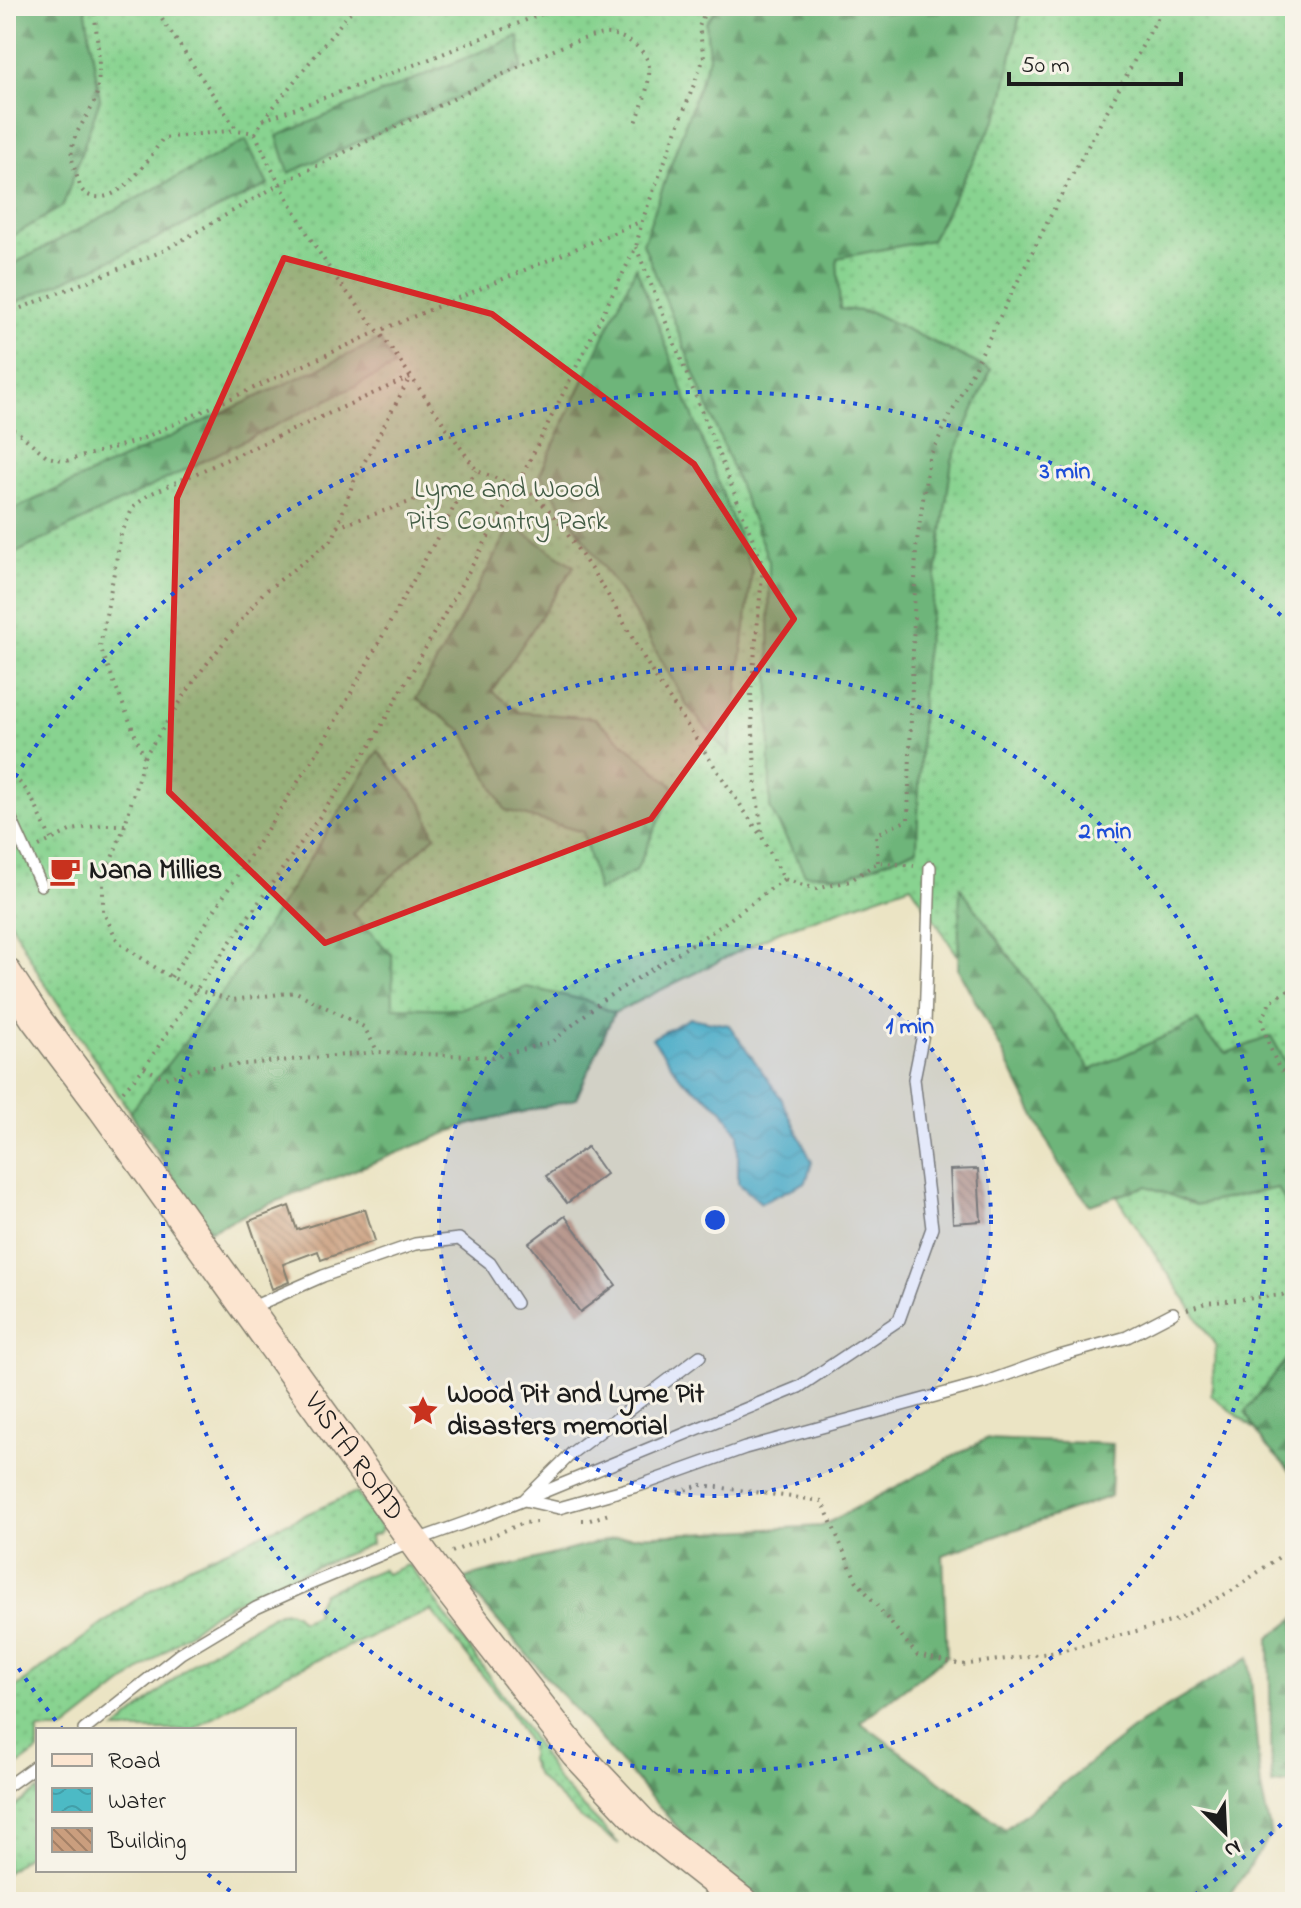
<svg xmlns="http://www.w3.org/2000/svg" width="1301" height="1908" font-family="'Indie Flower',sans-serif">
  <defs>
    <pattern id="grass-dots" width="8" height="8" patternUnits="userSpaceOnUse" patternTransform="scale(2)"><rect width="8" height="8" fill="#88d390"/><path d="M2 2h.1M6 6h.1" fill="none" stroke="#75b57c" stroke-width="1.8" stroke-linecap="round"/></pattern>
    <pattern id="forest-firs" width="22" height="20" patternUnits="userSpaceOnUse" patternTransform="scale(2)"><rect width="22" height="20" fill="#6eb57a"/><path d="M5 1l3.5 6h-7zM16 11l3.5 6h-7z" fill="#5a9263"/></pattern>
    <pattern id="water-waves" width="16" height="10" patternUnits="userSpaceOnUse" patternTransform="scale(2)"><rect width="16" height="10" fill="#4cbac5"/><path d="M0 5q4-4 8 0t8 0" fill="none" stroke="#429fa9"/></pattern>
    <pattern id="building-back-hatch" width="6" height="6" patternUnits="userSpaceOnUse" patternTransform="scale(2)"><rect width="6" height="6" fill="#ca9e7e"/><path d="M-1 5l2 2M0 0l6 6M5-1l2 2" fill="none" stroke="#a38066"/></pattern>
  </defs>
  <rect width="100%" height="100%" fill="#f7f3e8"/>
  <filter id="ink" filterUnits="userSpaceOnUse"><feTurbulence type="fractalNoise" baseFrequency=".0125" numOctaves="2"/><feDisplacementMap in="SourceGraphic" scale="16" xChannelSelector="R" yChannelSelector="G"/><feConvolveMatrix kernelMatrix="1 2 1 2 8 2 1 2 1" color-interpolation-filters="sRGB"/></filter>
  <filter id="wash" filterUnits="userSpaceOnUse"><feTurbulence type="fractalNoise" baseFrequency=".006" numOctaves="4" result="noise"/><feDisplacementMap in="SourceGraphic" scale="32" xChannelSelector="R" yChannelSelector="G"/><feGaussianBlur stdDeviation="1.8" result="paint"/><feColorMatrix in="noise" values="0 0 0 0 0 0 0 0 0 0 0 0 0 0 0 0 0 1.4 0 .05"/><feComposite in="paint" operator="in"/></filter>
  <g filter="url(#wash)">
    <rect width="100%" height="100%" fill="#ebe4c4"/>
    <path fill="url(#grass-dots)" stroke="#527856" stroke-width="2" d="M 6,6 L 1295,6 L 1295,1479 L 1276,1446 L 1211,1395 L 1216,1346 L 911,885 L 780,931 L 614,1013 L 576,1099 L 464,1126 L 250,1212 L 209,1231 L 40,976 L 6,913 Z
      M 354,1493 L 357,1493 L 382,1529 L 379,1533 L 370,1536 L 371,1544 L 252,1593 L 214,1613 L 64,1730 L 38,1730 L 38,1751 L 6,1774 L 6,1695 L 131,1603 L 189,1566 Z
      M 407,1565 L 411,1567 L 524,1725 L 558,1781 L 619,1844 L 579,1817 L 537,1776 L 530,1760 L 530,1746 L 508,1708 L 431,1610 L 286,1674 L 192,1730 L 115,1730 L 194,1662 L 232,1638 L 279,1612 L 288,1611 L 295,1614 L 301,1621 L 316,1614 L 314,1607 L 323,1593 L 382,1569 L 386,1574 Z
      M 38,1790 L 38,1848 L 6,1873 L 6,1813 Z"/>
    <path fill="url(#forest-firs)" stroke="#45684b" stroke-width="2" d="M 6,6 L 85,6 L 100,99 L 63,206 L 6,240 Z
      M 718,6 L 1017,6 L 1020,14 L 1001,109 L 931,240 L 837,258 L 840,309 L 871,312 L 991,370 L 952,460 L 923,670 L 917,849 L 848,876 L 805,874 L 770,808 L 769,561 L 643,243 L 709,57 L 706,23 Z
      M 519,36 L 522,69 L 289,173 L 277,136 Z
      M 246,140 L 268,185 L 122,255 L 6,307 L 6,268 Z
      M 636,267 L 752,571 L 729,755 L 688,707 L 633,611 L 540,474 Z
      M 380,340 L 394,367 L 6,558 L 6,513 Z
      M 512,525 L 574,566 L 492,691 L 519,712 L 595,718 L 674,787 L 636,871 L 598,891 L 583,832 L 505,810 L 463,731 L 416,699 Z
      M 378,751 L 422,803 L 435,836 L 352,913 L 392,955 L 393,1007 L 459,1009 L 527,987 L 588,1001 L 614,1013 L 576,1099 L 464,1126 L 250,1212 L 209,1231 L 130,1112 L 213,1006 L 255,945 Z
      M 960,887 L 1091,1070 L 1198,1021 L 1208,1037 L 1227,1053 L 1271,1036 L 1288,1066 L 1295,1071 L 1295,1220 L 1278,1188 L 1196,1205 L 1147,1186 L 1090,1205 L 1059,1165 L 1000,1047 L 958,969 Z
      M 1295,1348 L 1295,1476 L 1265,1445 L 1245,1412 Z
      M 986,1439 L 1113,1444 L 1111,1496 L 943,1555 L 947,1656 L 860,1722 L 1005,1829 L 1142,1722 L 1249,1658 L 1261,1788 L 1271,1835 L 1225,1902 L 742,1902 L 461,1579 L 618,1537 L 822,1526 Z
      M 1295,1618 L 1295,1782 L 1272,1785 L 1269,1638 Z"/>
    <path fill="url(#water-waves)" stroke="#346b70" stroke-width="2" d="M 690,1018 L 729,1025 L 781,1098 L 812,1162 L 806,1182 L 761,1203 L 738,1183 L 738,1133 L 721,1108 L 681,1078 L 652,1038 Z"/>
    <g id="blocks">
      <path fill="url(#building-back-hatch)" d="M 587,1147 L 606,1174 L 567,1203 L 546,1176 Z
        M 978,1169 L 981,1221 L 953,1223 L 950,1170 Z
        M 289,1206 L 297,1230 L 365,1209 L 375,1241 L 321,1260 L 318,1251 L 283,1264 L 289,1282 L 272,1289 L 249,1221 Z
        M 565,1216 L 616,1285 L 580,1312 L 529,1243 Z"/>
    </g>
  </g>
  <g filter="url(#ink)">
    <use href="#blocks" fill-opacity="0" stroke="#848070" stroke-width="2"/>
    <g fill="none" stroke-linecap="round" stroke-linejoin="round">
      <defs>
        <path id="lane" d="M 6,808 L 41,885
          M 248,1309 L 323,1276 L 415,1244 L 459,1239 L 490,1263 L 516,1303
          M 524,1500 L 799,1387 L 899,1320 L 932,1228 L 914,1079 L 925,1024 L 930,867
          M 524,1500 L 559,1508 L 641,1485 L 745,1448 L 983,1383 L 1056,1357 L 1127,1337 L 1173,1313
          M 84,1730 L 181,1653 L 256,1608 L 298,1589 L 414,1541 L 481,1517 L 524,1500 L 573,1452 L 700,1356
          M 6,1787 L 38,1764"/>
        <g id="secondary">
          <path id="s1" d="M 6,973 L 36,1019 L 103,1108 L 438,1575 L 576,1753 L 644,1825 L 742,1902"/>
        </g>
      </defs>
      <use href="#lane" stroke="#848070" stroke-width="14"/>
      <use href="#secondary" stroke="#848070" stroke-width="33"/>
      <path stroke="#848070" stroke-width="4" stroke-dasharray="2 6" stroke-linecap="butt" d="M 94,6 C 96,34 102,64 97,92 C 94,112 75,127 72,148 C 70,158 76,173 79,183 C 81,190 84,194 91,196 C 121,205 149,159 163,138 L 237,130
        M 153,6 L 237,130 L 255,133 L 269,164 L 310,238 L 335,277 L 386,341 L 477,471 L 517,486 L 534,495 L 558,520 L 605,590 L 655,677 L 763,839
        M 263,120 L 430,59 L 561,6
        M 255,133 L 263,120 L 355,6
        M 636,247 L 763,565 L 751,693 L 756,790 L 763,839 L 784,879 L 816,889 L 850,881 L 878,862 L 914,866
        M 6,314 L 163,251 L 280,184 L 532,60 C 552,50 581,38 603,34 C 619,32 643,46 648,62 C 653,78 641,108 636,123
        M 6,425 L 20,434 L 48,457 L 66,461 L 137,441 L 379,331 L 642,221
        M 337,527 L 468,482 L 477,471
        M 144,757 L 198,675 L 263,593 L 333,539 L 353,483 L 409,379
        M 6,773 C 30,783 40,818 51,839
        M 125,825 L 103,881 L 103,911 L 118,942 L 162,972 L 196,990 L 233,1000 L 296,992 L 364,1027 L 378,1052
        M 39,846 L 72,830 L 102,825 L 125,825 L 144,757 L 100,647 L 121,535 L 133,507 L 150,494 L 410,377
        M 878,862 L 876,834 L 908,820 L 916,548 L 929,458 L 1057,203 L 1164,6
        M 171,977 L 322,745 L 468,482
        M 1295,986 L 1270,1002 L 1262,1021 L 1268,1042 L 1279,1069 L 1295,1079
        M 144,1068 L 165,1078 L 203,1068 L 378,1052 L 493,1057 L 552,1042 L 604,999 L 718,928 L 784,879
        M 123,1091 L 144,1068 L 196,990 L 370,746 L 517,486 L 636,247 L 642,221 L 704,58 L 699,27 L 707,6
        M 1187,1309 L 1206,1303 L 1282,1295 L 1295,1288
        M 678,1492 L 701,1485 L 822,1501 L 856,1580 L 917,1655 L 962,1665 L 1057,1652 L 1174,1621 L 1233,1590 L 1279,1557 L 1295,1549
        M 582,1520 L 590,1520 L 612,1513
        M 452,1552 L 523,1523 L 537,1522"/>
      <use href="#lane" stroke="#fff" stroke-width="11"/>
      <use href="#secondary" stroke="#fce5d0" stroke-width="30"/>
    </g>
  </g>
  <path fill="#d62828" fill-opacity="0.2" stroke="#d62828" stroke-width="6" stroke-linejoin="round" d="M 284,258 L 492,314 L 694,464 L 794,619 L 651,819 L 325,943 L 169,792 L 177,498 Z"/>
  <circle cx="715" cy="1220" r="276" fill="#1d4ed8" fill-opacity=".12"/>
  <g fill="none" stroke="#1d4ed8" stroke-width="4" stroke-dasharray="4 8">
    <circle cx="715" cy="1220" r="276"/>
    <circle cx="715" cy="1220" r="552"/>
    <path d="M1290 1816A828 828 0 0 1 1190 1898M240 1898A828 828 0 0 1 205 1872M63 1730A828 828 0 0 1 9 1653M9 787A828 828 0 0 1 1290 624"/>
  </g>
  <defs>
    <symbol id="cafe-bare" viewBox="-9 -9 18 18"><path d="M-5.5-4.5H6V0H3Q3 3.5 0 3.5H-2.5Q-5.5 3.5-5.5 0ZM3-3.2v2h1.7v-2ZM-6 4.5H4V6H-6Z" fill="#c8321e" stroke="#f7f3e8" stroke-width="2.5" paint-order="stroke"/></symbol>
    <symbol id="sight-bare" viewBox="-9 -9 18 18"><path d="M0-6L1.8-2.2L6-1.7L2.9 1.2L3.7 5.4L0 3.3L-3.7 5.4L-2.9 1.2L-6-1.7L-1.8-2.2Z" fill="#c8321e" stroke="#f7f3e8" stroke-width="2.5" paint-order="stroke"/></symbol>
  </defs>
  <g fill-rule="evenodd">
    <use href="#cafe-bare" x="43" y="849" width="44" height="44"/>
    <use href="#sight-bare" x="401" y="1389" width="44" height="44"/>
  </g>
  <g text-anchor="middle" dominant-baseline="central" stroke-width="6" stroke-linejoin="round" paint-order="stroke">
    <g font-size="28" fill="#425c45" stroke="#f7f3e8">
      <text x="507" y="490">Lyme and Wood<tspan x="507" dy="32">Pits Country Park</tspan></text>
    </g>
    <g font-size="28" font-weight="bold" fill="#1c1c1c" stroke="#f7f3e8" text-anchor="start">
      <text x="89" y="871">Nana Millies</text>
      <text x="447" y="1395">Wood Pit and Lyme Pit<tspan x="447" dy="32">disasters memorial</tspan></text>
    </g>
    <g font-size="28" fill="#1c1c1c" stroke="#f7f3e8">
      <text stroke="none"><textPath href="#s1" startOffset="596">VISTA ROAD</textPath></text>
    </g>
  </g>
  <circle cx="715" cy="1220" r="12" fill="#1d4ed8" stroke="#f7f3e8" stroke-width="4"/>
  <g font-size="24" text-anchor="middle" font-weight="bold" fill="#1d4ed8" stroke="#f7f3e8" stroke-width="6" stroke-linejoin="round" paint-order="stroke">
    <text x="1065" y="478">3 min</text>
    <text x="1105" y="838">2 min</text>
    <text x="910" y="1033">1 min</text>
  </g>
  <rect width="1301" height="1908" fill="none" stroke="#f7f3e8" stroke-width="32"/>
  <rect x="36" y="1728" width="260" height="144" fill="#f7f3e8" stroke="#9f9d96" stroke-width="2"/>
  <rect x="52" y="1754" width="40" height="12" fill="#fce5d0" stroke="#9f9d96" stroke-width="2"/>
  <text x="108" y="1768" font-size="24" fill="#1c1c1c">Road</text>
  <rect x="52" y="1788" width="40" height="24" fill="url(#water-waves)" stroke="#9f9d96" stroke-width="2"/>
  <text x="108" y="1808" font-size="24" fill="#1c1c1c">Water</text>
  <rect x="52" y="1828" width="40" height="24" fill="url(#building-back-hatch)" stroke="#9f9d96" stroke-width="2"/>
  <text x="108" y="1848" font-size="24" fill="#1c1c1c">Building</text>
  <g transform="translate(1225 1832) rotate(156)" stroke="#f7f3e8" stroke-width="6" paint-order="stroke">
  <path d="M0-6L14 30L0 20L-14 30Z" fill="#1c1c1c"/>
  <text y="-12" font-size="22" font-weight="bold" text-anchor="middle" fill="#1c1c1c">N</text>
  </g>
  <path d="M1009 72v12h172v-12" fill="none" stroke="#1c1c1c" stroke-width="4"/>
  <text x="1021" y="72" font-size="24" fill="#1c1c1c" stroke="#f7f3e8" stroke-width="6" paint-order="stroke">50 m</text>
</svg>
